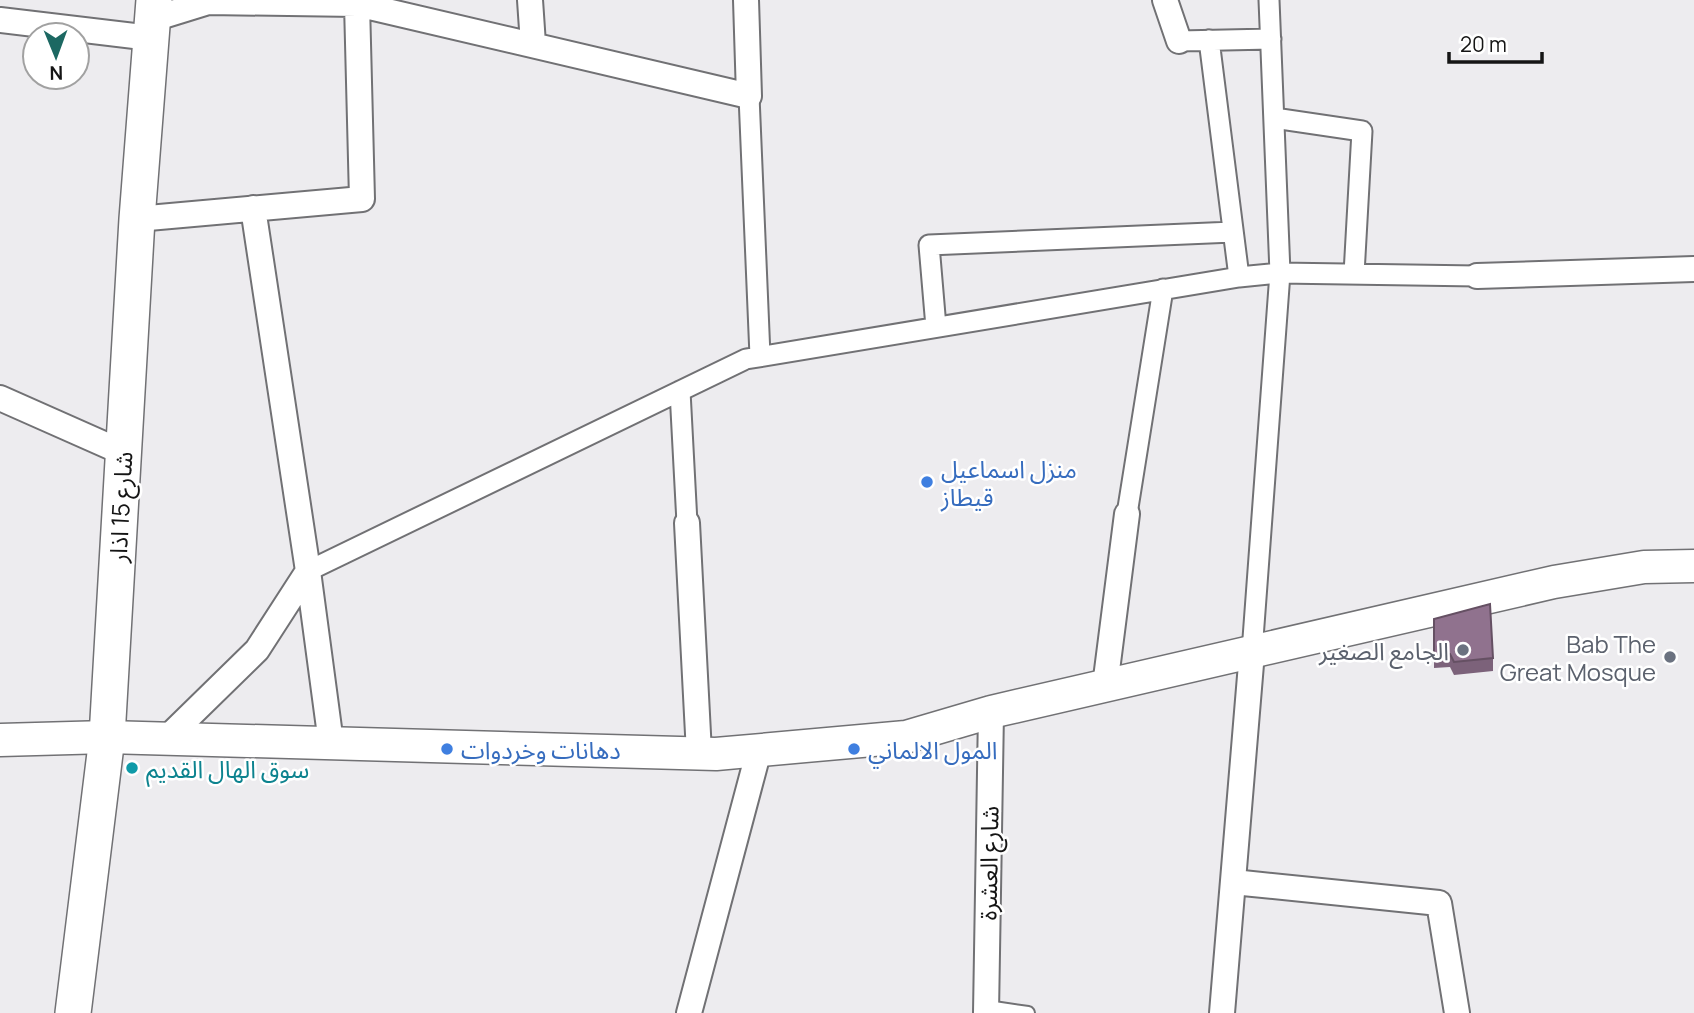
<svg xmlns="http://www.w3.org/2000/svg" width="1694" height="1013" font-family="Manrope,'Noto Sans Arabic',sans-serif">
  <rect width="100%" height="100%" fill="#edecef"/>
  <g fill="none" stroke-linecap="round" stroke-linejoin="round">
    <defs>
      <path id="service" d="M 987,1007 L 1028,1013"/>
      <path id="pedestrian" d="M 1209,40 L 1239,277
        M 1179,41 L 1271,39
        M 749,96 L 760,356
        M 1274,118 L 1362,131 L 1354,274
        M 936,327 L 929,245 L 1233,232
        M 680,391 L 687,523
        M 1127,514 L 1163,289
        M 308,571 L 746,359 L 1239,277 L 1280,273 L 1477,276
        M 1252,652 L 1280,273 L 1269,0"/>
      <path id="minor" d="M 530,0 L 533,44
        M 1165,0 L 1179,41
        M 153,19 L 208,2 L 357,4 L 749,96 L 746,0
        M 0,20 L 151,38
        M 137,219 L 362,199 L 357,4
        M 1477,276 L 1694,269
        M 0,398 L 124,453
        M 687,523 L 699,753
        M 308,571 L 331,743
        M 1105,686 L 1127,514
        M 166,739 L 257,650 L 308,571 L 253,208
        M 1233,882 L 1439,903 L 1457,1013
        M 689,1013 L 759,750
        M 986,1013 L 991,712
        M 1222,1013 L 1252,652"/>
      <path id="tertiary" d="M 0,740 L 107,737 L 716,754 L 906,737 L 991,712 L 1554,582 L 1644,567 L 1694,566"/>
      <path id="secondary" d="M 73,1013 L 107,737 L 137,219 L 154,0"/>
    </defs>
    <use href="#service" stroke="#717174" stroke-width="16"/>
    <use href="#pedestrian" stroke="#717174" stroke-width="23"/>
    <use href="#minor" stroke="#717174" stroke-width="28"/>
    <use href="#tertiary" stroke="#717174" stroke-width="35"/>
    <use href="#secondary" stroke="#717174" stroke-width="38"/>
    <use href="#service" stroke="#fff" stroke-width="12"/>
    <use href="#pedestrian" stroke="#fff" stroke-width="19"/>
    <use href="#minor" stroke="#fff" stroke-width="24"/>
    <use href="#tertiary" stroke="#fff" stroke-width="32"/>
    <use href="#secondary" stroke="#fff" stroke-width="35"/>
  </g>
  <path fill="#7c627a" d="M 1434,619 L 1493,658 L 1493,671 L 1454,675 L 1450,667 L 1434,668 Z"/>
  <path fill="#90728e" stroke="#655063" stroke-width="2" d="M 1490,604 L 1493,658 L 1454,662 L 1450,654 L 1434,655 L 1434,619 Z"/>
  <g fill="#3f7fe0" stroke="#fff" stroke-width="2.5">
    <circle cx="927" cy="482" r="7"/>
    <circle cx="447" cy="749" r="7"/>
    <circle cx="854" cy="749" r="7"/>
  </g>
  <g fill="#6b7280" stroke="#fff" stroke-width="2.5">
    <circle cx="1463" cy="650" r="7"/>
    <circle cx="1670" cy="657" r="7"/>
  </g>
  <circle fill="#0f9aa8" stroke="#fff" stroke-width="2.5" cx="132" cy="768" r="7"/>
  <g text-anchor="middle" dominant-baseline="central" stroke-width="5" stroke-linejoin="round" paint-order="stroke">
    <g font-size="24" fill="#366cbe" stroke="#fff" text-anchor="start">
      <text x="941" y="468">منزل اسماعيل<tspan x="941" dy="28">قيطاز</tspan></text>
      <text x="461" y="749">دهانات وخردوات</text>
      <text x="868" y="749">المول الالماني</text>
    </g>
    <g font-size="24" fill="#151515" stroke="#fff">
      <text transform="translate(120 507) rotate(-87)">شارع 15 اذار</text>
      <text transform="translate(988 863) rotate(-89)">شارع العشرة</text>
    </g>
    <g font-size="24" fill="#5b616d" stroke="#fff" text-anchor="end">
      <text x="1656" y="643">Bab The<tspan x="1656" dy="28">Great Mosque</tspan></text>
      <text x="1449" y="650">الجامع الصغير</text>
    </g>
    <g font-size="24" fill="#0d838f" stroke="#fff" text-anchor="start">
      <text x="146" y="768">سوق الهال القديم</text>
    </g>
  </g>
  <g transform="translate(56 56) rotate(179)"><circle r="33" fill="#ffffff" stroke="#a1a1a1" stroke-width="2"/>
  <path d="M0-5L12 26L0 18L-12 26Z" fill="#1c6862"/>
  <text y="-10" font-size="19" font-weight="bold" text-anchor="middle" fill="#151515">N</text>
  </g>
  <path d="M1449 52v10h93v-10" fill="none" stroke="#151515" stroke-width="3.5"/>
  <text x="1460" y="52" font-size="21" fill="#151515" stroke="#ffffff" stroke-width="5" paint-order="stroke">20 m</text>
</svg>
